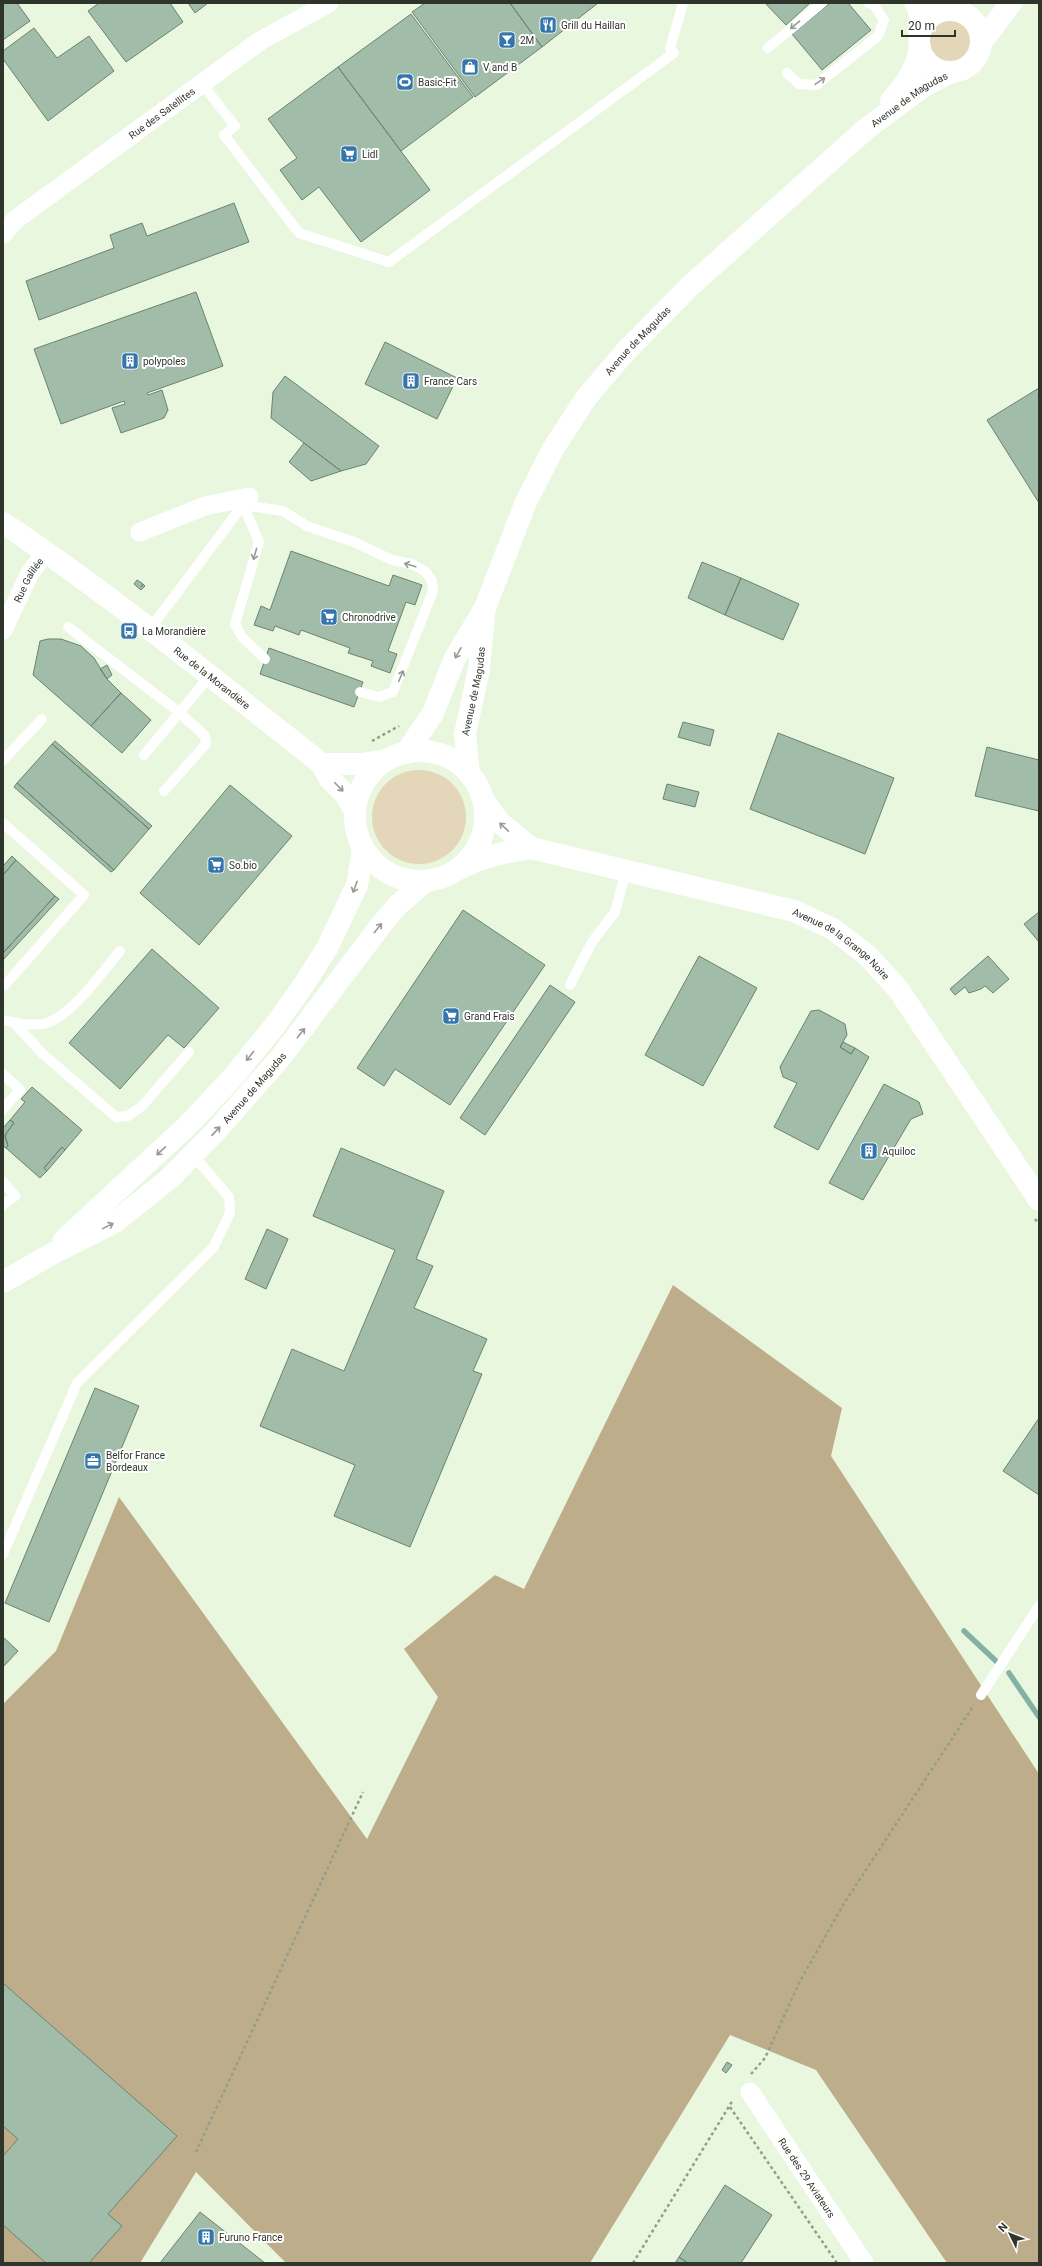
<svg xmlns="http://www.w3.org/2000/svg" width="1042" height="2266" font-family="Roboto,sans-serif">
  <rect width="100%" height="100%" fill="#e8f7dd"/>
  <path fill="#e4d6b8" d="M927 41a23 23 0 1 1 46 0a23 23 0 1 1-46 0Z
    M372 817a47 47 0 1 1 94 0a47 47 0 1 1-94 0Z"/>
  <path fill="#bead8a" d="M 673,1285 L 842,1408 L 831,1456 L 1039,1774 L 1039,2263 L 947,2263 L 816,2070 L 730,2035 L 590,2263 L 286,2263 L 196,2172 L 140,2263 L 3,2263 L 3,1704 L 56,1651 L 119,1497 L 367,1839 L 438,1697 L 404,1649 L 495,1575 L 524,1589 Z"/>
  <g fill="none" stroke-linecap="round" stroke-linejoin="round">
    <path stroke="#83b1a6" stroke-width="5.5" d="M 964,1631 L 997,1662
      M 1009,1673 L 1039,1717"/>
  </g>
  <path fill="#a2bcaa" stroke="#6a8372" d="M 3,3 L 17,3 L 30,21 L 3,40 Z
    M 99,3 L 170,3 L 183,22 L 126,62 L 88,11 Z
    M 188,3 L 208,3 L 195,13 Z
    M 425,3 L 510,3 L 542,47 L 475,97 L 412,12 Z
    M 510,3 L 598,3 L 542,47 Z
    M 765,3 L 810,3 L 786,25 Z
    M 830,3 L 848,3 L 871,30 L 822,70 L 792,34 Z
    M 411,14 L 473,97 L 401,151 L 338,67 Z
    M 34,28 L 57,58 L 89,36 L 114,71 L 48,121 L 3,59 L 3,51 Z
    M 338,67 L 430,190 L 361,242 L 319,187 L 302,200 L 280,170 L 297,158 L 268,119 Z
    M 234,203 L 249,242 L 39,320 L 26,281 L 114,248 L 110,235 L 142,223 L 147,236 Z
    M 196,292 L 223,366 L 147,393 L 148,395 L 162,390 L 168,410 L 164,418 L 121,433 L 112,408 L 125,404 L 124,401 L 61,424 L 34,349 Z
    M 385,342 L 457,378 L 437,419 L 365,384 Z
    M 285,376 L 379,446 L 366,464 L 341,471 L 271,418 L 273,392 Z
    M 1039,388 L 1039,503 L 987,420 Z
    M 304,443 L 341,471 L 311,481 L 289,462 Z
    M 291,551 L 389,586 L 393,575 L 422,585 L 415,605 L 406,602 L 388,651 L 397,654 L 390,673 L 371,666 L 373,661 L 348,653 L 350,648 L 301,630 L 299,635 L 275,626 L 273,631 L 254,625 L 261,606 L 270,610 Z
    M 702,562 L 741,578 L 725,615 L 688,598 Z
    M 741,578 L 799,604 L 783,640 L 725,615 Z
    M 137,580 L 143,584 L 141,587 L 143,584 L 145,586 L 141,590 L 134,584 Z
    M 48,639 L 61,639 L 81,646 L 94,658 L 107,679 L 121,693 L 91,726 L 33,675 L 40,641 Z
    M 269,648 L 363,682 L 354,707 L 260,674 Z
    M 107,665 L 112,675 L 107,679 L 100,669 Z
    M 121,693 L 151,720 L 122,753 L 91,726 Z
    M 683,722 L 714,730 L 710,746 L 678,737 Z
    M 778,733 L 894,778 L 865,854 L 750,809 Z
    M 55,741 L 152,826 L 149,829 L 52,744 Z
    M 52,744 L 149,829 L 114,870 L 17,783 Z
    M 987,747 L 1039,760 L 1039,811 L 975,796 Z
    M 17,783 L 114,870 L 111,872 L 14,787 Z
    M 667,784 L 699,792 L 695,807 L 663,799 Z
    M 230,785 L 292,836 L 199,945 L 140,893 Z
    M 12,856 L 16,860 L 3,875 L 3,866 Z
    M 16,860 L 55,896 L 3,953 L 3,875 Z
    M 55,896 L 59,899 L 3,960 L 3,953 Z
    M 463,910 L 545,965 L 450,1105 L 395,1069 L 384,1086 L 357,1068 Z
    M 1039,912 L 1039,942 L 1024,924 Z
    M 152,949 L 219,1008 L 184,1048 L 168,1035 L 120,1089 L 69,1043 Z
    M 699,956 L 757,988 L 703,1086 L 645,1055 Z
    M 988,956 L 1009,979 L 993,993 L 985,986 L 981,989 L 969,993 L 965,987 L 955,995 L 950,989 Z
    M 550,985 L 575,1002 L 485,1135 L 460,1118 Z
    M 819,1010 L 845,1024 L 847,1035 L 840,1047 L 851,1054 L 855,1048 L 869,1057 L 818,1150 L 774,1127 L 797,1083 L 783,1077 L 780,1067 L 811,1011 Z
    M 843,1042 L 855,1048 L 851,1054 L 840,1047 Z
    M 884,1084 L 919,1102 L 923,1114 L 911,1119 L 863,1200 L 829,1183 Z
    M 32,1087 L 82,1130 L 65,1150 L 62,1147 L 44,1168 L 47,1171 L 40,1178 L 6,1148 L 8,1146 L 5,1137 L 7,1132 L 14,1123 L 10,1120 L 25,1102 L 21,1099 Z
    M 10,1120 L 14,1123 L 5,1135 L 8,1146 L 6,1148 L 3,1146 L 3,1128 Z
    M 62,1147 L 65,1150 L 47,1171 L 44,1168 Z
    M 341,1148 L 444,1191 L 416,1259 L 433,1266 L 414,1308 L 487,1339 L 473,1371 L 482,1374 L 410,1547 L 334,1516 L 355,1465 L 260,1426 L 292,1349 L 344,1371 L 395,1250 L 313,1216 Z
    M 267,1229 L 288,1239 L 266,1289 L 245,1279 Z
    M 95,1388 L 139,1406 L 49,1622 L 5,1603 Z
    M 1039,1418 L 1039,1495 L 1003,1471 Z
    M 3,1637 L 18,1651 L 3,1667 Z
    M 3,1983 L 177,2136 L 108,2214 L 122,2226 L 89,2263 L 46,2263 L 3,2225 L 3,2156 L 18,2139 L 3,2126 Z
    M 727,2062 L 732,2065 L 726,2073 L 722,2070 Z
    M 725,2185 L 772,2215 L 741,2263 L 688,2263 L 679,2257 Z
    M 200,2212 L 265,2263 L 160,2263 Z
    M 679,2257 L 688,2263 L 675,2263 Z"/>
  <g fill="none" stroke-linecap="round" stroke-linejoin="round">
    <path stroke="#939d8a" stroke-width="2.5" stroke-dasharray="3 3" stroke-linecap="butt" d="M 372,741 L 399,726
      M 1035,1219 L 1039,1224
      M 751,2074 L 765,2058 L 799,1983 L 843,1905 L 974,1705
      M 730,2107 L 837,2263
      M 196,2152 L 363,1792
      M 633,2263 L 733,2100"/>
    <path stroke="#fff" stroke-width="10" d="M 768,48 L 822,3
      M 787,73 L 799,84 L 816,85 L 878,36 L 884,20 L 874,5 L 868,3
      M 202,84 L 235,126 L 224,135 L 299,233 L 389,262 L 674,53 L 670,49 L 683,3
      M 243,505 L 283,511 L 307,526 L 354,542 L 392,560 L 412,564 L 426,572 L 432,581 L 433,591 L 393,692 L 379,697 L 360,692
      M 243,505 L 259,542 L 235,624 L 242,637 L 265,659
      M 68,627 L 180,713 L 205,736 L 206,744 L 164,791
      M 149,630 L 246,501
      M 144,755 L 209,677
      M 3,760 L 42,719
      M 3,823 L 84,895 L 5,985
      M 570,985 L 592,942 L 615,912 L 626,871
      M 3,1020 C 15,1023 30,1026 43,1024 C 70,1019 102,972 120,951
      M 14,1023 L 44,1055 L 116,1117 L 128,1116 L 142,1106 L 189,1052
      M 3,1074 L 20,1090 L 3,1109
      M 3,1182 L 15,1196 L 3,1205
      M 3,1554 L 77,1383 L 213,1248 L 230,1213 L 229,1197 L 193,1155
      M 981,1695 L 1039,1606"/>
    <g stroke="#fff" stroke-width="19">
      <path d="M 914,3 L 919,16 L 920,33"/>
      <path d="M 924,3 L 945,10"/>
      <path id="s1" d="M 3,234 L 15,220 L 260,41 L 329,3"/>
      <path d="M 140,532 L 205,506 L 249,497"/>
      <path id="s2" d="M 3,630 L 30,573 L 45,553"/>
      <path id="s3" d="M 750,2092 L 864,2263"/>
    </g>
    <g stroke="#fff" stroke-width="22">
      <path id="s4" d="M 3,523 C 113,596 218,683 322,764 L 329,778 L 345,794 L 355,811"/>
      <path d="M 322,764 L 362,764 L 386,760"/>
      <path d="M 483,799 L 499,822 L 531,848"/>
      <path id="s5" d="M 456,870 C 483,857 502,852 531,848 L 794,911 L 833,929 L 867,955 L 898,989 L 1039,1200"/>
    </g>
    <g stroke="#fff" stroke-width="22">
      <circle cx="950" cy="41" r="31"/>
      <path d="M 981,43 L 1011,3"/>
      <path d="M 891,101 C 905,85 916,70 920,48"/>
      <circle cx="420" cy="816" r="65"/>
      <path id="s6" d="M 406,753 L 433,713 L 455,658 L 485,608 L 526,502 L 553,449 L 586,398 L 625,352 L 690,286 L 866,129 L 924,86 L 952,72"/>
      <path id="s7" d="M 469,773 L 465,734 L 479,669 L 484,615"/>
      <path d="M 64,1240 L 188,1125 L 234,1076 L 276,1024 L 305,983 L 327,948 L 357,885 L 363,849"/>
      <path id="s8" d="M 3,1282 L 48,1256 L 115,1222 L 170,1178 L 216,1131 L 281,1057 L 381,925 L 397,906 L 426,881"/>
    </g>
  </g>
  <defs><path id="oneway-shaft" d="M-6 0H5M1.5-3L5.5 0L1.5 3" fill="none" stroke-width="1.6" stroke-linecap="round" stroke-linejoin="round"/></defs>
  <g stroke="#989a95">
    <use href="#oneway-shaft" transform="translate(795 25) rotate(140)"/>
    <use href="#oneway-shaft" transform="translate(820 81) rotate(-34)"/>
    <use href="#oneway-shaft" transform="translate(255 554) rotate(106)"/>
    <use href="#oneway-shaft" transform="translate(410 565) rotate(-163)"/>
    <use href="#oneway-shaft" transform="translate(458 653) rotate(120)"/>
    <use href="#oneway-shaft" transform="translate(401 676) rotate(-67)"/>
    <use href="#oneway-shaft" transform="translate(339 787) rotate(46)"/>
    <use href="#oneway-shaft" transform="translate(504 827) rotate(-137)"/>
    <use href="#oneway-shaft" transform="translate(355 887) rotate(111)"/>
    <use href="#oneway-shaft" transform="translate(378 928) rotate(-51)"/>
    <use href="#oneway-shaft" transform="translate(301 1033) rotate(-52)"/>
    <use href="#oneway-shaft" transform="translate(250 1056) rotate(129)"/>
    <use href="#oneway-shaft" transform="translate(216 1131) rotate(-47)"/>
    <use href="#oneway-shaft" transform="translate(161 1151) rotate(137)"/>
    <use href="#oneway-shaft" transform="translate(108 1226) rotate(-26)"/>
  </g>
  <defs>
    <symbol id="restaurant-square" viewBox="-11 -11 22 22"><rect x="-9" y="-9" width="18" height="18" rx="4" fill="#3475ac" stroke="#fff"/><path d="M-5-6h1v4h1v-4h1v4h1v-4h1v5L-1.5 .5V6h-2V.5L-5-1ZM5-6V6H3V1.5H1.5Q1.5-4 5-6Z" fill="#fff"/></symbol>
    <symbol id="bar-square" viewBox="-11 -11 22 22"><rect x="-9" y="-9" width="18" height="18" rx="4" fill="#3475ac" stroke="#fff"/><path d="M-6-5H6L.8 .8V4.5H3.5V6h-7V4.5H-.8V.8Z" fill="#fff"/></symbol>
    <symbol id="shop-square" viewBox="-11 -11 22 22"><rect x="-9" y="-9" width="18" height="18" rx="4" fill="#3475ac" stroke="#fff"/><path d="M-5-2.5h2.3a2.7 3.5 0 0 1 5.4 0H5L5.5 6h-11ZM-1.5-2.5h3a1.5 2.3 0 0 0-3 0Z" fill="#fff"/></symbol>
    <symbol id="stadium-square" viewBox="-11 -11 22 22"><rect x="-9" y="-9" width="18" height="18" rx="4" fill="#3475ac" stroke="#fff"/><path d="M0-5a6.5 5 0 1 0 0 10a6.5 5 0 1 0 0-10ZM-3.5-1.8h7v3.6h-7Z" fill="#fff"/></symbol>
    <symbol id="supermarket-square" viewBox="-11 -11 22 22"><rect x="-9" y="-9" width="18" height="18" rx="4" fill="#3475ac" stroke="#fff"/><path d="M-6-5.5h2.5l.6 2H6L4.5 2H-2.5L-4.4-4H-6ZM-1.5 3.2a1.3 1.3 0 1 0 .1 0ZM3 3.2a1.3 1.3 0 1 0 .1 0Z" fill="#fff"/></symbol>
    <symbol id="building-square" viewBox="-11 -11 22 22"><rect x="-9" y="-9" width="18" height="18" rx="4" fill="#3475ac" stroke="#fff"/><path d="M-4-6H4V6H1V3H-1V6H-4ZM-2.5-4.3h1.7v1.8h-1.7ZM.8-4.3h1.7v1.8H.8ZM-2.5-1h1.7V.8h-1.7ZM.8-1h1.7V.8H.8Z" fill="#fff"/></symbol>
    <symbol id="bus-square" viewBox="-11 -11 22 22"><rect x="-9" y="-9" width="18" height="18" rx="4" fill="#3475ac" stroke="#fff"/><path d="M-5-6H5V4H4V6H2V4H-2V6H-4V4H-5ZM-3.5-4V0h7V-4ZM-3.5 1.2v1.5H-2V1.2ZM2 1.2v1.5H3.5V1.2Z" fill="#fff"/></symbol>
    <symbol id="office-square" viewBox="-11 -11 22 22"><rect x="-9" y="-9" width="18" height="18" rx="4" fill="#3475ac" stroke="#fff"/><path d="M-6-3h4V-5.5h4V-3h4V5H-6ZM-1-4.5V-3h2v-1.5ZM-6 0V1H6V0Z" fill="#fff"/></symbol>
  </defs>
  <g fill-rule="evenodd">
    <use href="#restaurant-square" x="538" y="15" width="20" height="20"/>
    <use href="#bar-square" x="497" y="30" width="20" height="20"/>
    <use href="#shop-square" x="460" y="57" width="20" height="20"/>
    <use href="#stadium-square" x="395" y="72" width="20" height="20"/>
    <use href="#supermarket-square" x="339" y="144" width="20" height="20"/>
    <use href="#building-square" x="120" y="351" width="20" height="20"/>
    <use href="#building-square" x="401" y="371" width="20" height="20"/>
    <use href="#supermarket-square" x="319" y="607" width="20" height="20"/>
    <use href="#bus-square" x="119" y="621" width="20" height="20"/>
    <use href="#supermarket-square" x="206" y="855" width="20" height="20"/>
    <use href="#supermarket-square" x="441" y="1006" width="20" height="20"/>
    <use href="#building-square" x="859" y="1141" width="20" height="20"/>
    <use href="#office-square" x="83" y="1451" width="20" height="20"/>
    <use href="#building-square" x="196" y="2227" width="20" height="20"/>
  </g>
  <g text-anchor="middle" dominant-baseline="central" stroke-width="4" stroke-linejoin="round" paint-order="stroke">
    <g font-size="10" fill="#30352b" stroke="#fff" text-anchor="start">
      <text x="561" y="25">Grill du Haillan</text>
      <text x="520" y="40">2M</text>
      <text x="483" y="67">V and B</text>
      <text x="418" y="82">Basic-Fit</text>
      <text x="362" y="154">Lidl</text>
      <text x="143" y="361">polypoles</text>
      <text x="424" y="381">France Cars</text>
      <text x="342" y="617">Chronodrive</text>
      <text x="142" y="631">La Morandière</text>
      <text x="229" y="865">So.bio</text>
      <text x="464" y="1016">Grand Frais</text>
      <text x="882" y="1151">Aquiloc</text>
      <text x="106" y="1455">Belfor France<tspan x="106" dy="12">Bordeaux</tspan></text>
      <text x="219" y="2237">Furuno France</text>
    </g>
    <g font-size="10" fill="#30352b" stroke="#fff">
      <text stroke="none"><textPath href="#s6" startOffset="841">Avenue de Magudas</textPath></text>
      <text stroke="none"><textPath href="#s1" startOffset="200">Rue des Satellites</textPath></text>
      <text stroke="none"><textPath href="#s6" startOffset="477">Avenue de Magudas</textPath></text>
      <text stroke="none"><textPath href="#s2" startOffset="56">Rue Galilée</textPath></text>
      <text stroke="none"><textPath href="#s4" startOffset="260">Rue de la Morandière</textPath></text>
      <text stroke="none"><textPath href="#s7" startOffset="83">Avenue de Magudas</textPath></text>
      <text stroke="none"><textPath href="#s5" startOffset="407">Avenue de la Grange Noire</textPath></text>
      <text stroke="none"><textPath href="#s8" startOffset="321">Avenue de Magudas</textPath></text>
      <text stroke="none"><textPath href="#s3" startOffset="103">Rue des 29 Aviateurs</textPath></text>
    </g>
  </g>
  <rect width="1042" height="2266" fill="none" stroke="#30352b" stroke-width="8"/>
  <g transform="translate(1010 2234) rotate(313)" stroke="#ffffff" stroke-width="3" paint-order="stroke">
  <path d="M0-3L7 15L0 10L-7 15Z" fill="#30352b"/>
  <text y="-6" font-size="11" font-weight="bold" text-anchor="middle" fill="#30352b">N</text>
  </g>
  <path d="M902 30v6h53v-6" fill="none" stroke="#30352b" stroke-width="2"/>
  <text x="908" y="30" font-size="12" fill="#30352b" stroke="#ffffff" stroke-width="3" paint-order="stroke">20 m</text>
</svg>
